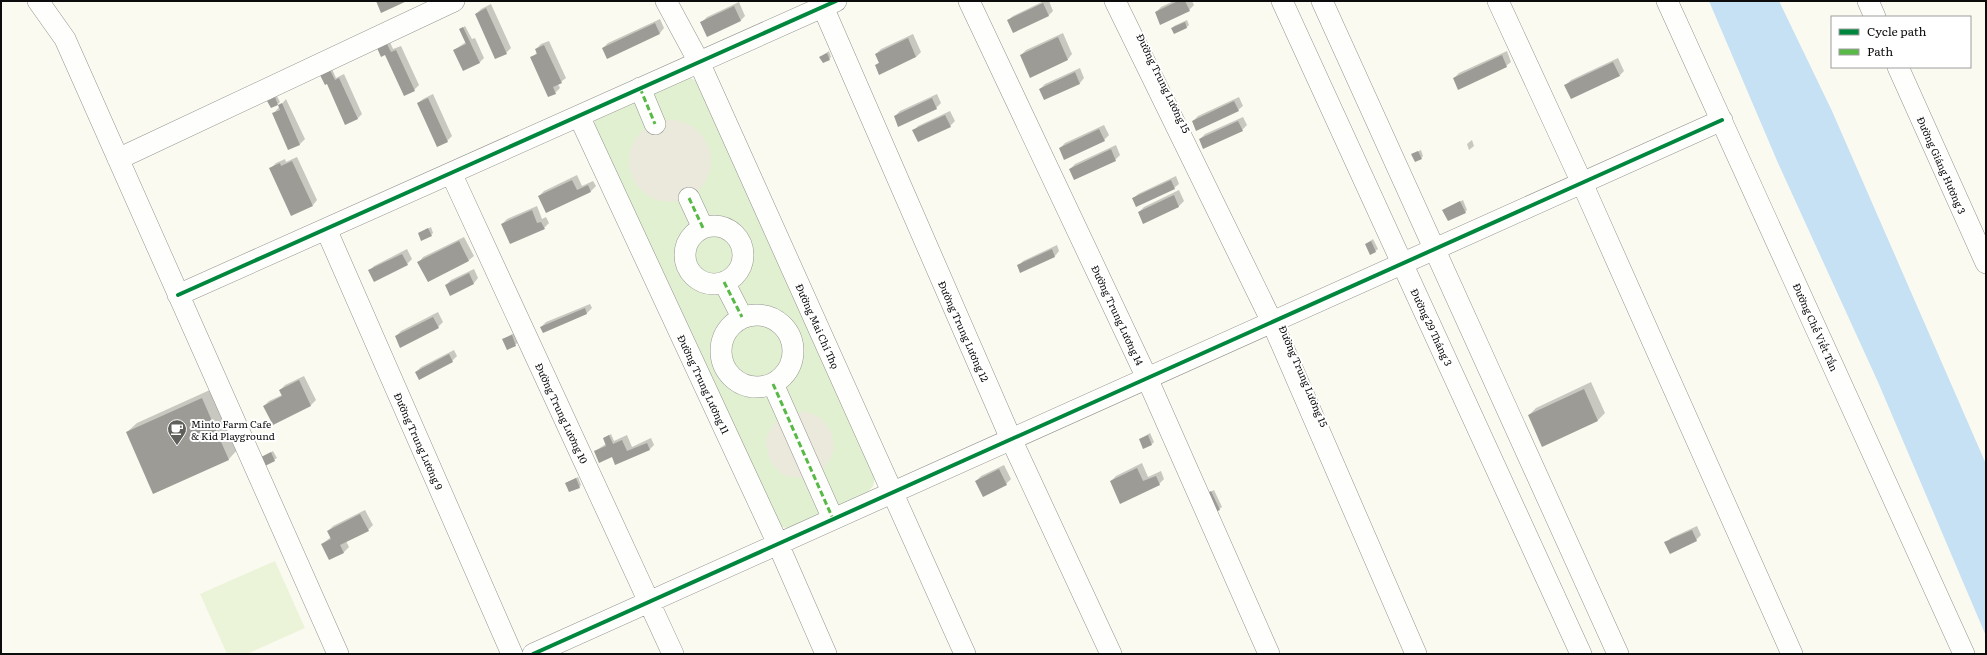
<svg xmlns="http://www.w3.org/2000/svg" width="1987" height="655" font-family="Literata,serif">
  <rect width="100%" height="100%" fill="#fafaf0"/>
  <path fill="#e0f0d0" d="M 686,76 L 695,80 L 700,87 L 875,477 L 873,486 L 866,494 L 794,526 L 787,528 L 778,526 L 596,136 L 594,121 L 602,112 Z"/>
  <path fill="#ebf4d9" d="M 275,561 L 305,628 L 247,654 L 227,654 L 200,594 Z"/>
  <path fill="#eae9db" d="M629 161a41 41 0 1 1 82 0a41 41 0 1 1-82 0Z
    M 794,412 L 807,412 L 815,415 L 822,419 L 832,433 L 834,450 L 831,458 L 821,472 Z
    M 778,419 L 806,478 L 789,477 L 781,473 L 770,461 L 766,444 L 767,436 L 771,428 Z"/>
  <path fill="#c6e0f4" d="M 1709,1 L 1779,1 L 1832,111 L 1986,464 L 1986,636 L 1878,382 L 1778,163 Z"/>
  <path fill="#0003" d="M 1044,1 L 1049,1 L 1053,11 L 1048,16 L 1008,20 L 1013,16 Z
    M 1174,1 L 1192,1 L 1194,5 L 1189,10 L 1156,12 L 1161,7 Z
    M 739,2 L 745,16 L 740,21 L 702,22 L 707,17 Z
    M 491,4 L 511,48 L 506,53 L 476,14 L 481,9 Z
    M 660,19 L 664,28 L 660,33 L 607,57 L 603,48 L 608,43 Z
    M 1187,20 L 1189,25 L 1187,27 L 1174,32 L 1172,29 L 1174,26 Z
    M 465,26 L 472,39 L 475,38 L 484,58 L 479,63 L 454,50 L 466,42 L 461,29 Z
    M 1063,33 L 1072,54 L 1068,59 L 1021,55 L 1026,50 Z
    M 913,34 L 921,52 L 916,57 L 876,65 L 880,62 L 876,54 L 881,49 Z
    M 549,41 L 566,78 L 558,84 L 560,88 L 555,93 L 531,58 L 538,52 L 536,49 L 541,44 Z
    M 390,42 L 393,49 L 401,46 L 419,85 L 414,90 L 386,54 L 378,49 Z
    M 829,51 L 831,57 L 829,59 L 820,57 Z
    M 1507,51 L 1511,62 L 1506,66 L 1454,78 L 1459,73 Z
    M 1618,58 L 1624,71 L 1619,76 L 1566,85 L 1571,80 Z
    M 1080,68 L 1084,78 L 1080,83 L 1045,99 L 1040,89 L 1045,84 Z
    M 332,69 L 336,78 L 344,74 L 362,114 L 357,119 L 321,75 Z
    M 433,94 L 452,136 L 447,141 L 418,103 L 423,99 Z
    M 937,94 L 941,103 L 936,108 L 895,116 L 900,111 Z
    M 277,96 L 280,102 L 278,104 L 268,101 Z
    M 1239,97 L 1243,106 L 1238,110 L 1193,121 L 1198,116 Z
    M 286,99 L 305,139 L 300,144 L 289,149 L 273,114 Z
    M 950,111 L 955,121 L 950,126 L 913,131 L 918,126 Z
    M 1243,117 L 1247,125 L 1242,130 L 1200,139 L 1205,134 Z
    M 1104,125 L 1109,135 L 1104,140 L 1060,148 L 1065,143 Z
    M 1472,140 L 1474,146 L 1469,150 L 1467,144 Z
    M 1116,145 L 1120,155 L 1115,160 L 1070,169 L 1075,164 Z
    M 1421,150 L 1423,156 L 1421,158 L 1413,154 Z
    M 297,157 L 317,200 L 313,205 L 271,168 L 276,163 L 285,159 L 286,162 Z
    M 577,175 L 582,186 L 593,181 L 596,186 L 591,191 L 546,212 L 539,196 L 544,191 Z
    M 1176,176 L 1179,184 L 1174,188 L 1133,199 L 1138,194 Z
    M 1179,190 L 1184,201 L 1179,206 L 1144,223 L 1139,212 L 1144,207 Z
    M 1463,200 L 1467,210 L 1465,212 L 1444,210 Z
    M 537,206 L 542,219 L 546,217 L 549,223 L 544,228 L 502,224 L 507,219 Z
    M 431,227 L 433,233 L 431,235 L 419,233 Z
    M 464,237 L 474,256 L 469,260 L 428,281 L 419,262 L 423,257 Z
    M 1373,239 L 1378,249 L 1371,254 L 1366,244 Z
    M 1057,245 L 1059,251 L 1055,256 L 1021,271 L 1018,266 L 1023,261 Z
    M 407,249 L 412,259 L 407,264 L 369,271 L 374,266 Z
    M 474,269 L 478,278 L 474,283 L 451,294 L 446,285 L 451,280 Z
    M 590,304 L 592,308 L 587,313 L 541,327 L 546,322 Z
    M 438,312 L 443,322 L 438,327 L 396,336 L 401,331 Z
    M 514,333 L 518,343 L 507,348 L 503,339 Z
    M 454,350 L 457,356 L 452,361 L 416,372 L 421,367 Z
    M 304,376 L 316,400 L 311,405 L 273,424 L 264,406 L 269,401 L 282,395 L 280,390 L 285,385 Z
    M 1591,382 L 1605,413 L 1598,420 L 1529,415 L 1536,408 Z
    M 212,389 L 238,449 L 229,459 L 154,493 L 127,432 L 137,423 Z
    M 1150,433 L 1154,442 L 1152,444 L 1140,439 Z
    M 611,434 L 614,441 L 627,435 L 632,447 L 651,438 L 654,445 L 649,450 L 613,456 L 595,451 L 606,444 L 604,438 Z
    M 273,451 L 277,458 L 266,465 L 265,456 Z
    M 1142,463 L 1148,477 L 1161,471 L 1164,479 L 1159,484 L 1111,481 L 1116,476 Z
    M 1004,465 L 1011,479 L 1006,484 L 976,481 L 981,476 Z
    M 578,477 L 581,485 L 579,487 L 566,483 Z
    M 1214,490 L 1222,507 L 1219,509 L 1208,493 Z
    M 365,510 L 373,525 L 368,530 L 346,541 L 349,547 L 344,552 L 330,559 L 322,544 L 331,537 L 328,531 L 333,526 Z
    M 1697,526 L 1701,535 L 1696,540 L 1666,543 L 1671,538 Z"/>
  <path fill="#9c9b96" d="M 376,1 L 407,1 L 381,13 Z
    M 1178,1 L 1185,1 L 1190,11 L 1160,25 L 1155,12 Z
    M 1043,3 L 1049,16 L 1013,33 L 1007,20 Z
    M 734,6 L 741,21 L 707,37 L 700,22 Z
    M 486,8 L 507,54 L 495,59 L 475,14 Z
    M 1185,22 L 1187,28 L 1174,34 L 1171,28 Z
    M 655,23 L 660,34 L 607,59 L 602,48 Z
    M 463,27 L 480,63 L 463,71 L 453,50 L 466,44 L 459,29 Z
    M 1058,37 L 1068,60 L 1030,78 L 1020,55 Z
    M 908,38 L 916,57 L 879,75 L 875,65 L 879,63 L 875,54 Z
    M 387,44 L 391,52 L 396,50 L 415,91 L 404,96 L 385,55 L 381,57 L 377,48 Z
    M 544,45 L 562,83 L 553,87 L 556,94 L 548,97 L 530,57 L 537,54 L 535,49 Z
    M 827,53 L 830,60 L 823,63 L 819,57 Z
    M 1502,55 L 1507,67 L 1458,90 L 1453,78 Z
    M 1613,62 L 1620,76 L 1571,99 L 1564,85 Z
    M 330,70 L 335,80 L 339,78 L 358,119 L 345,125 L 327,84 L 325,85 L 320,75 Z
    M 1075,72 L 1080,84 L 1044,100 L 1039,89 Z
    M 275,97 L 278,105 L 271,108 L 267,101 Z
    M 428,98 L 448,142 L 437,147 L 417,103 Z
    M 932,98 L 937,109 L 898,127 L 894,116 Z
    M 1234,101 L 1239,111 L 1196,131 L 1192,121 Z
    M 282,103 L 300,145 L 288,150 L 272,113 L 280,110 L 278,105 Z
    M 945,115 L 951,127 L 918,142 L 912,130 Z
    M 1238,121 L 1243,131 L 1203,149 L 1199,139 Z
    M 1099,129 L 1105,141 L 1064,160 L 1059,148 Z
    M 1111,149 L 1116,161 L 1074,180 L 1069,169 Z
    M 1418,151 L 1422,159 L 1415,162 L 1411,154 Z
    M 292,161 L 313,206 L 291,216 L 269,168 L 280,163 L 281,166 Z
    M 572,180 L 577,190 L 588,185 L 591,192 L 546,213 L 538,196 Z
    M 1171,180 L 1175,189 L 1136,207 L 1132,198 Z
    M 1174,195 L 1179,207 L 1143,224 L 1138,212 Z
    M 1460,201 L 1466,213 L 1448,221 L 1442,210 Z
    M 532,210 L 537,223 L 541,222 L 545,229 L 510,244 L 501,224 Z
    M 428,228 L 432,236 L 421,241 L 418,233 Z
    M 459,241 L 469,261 L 428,282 L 417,262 Z
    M 1371,241 L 1376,252 L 1370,255 L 1365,244 Z
    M 1052,249 L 1055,257 L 1020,273 L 1017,265 Z
    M 402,254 L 408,265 L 374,282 L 368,270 Z
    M 469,273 L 474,284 L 450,296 L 445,285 Z
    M 585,308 L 587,314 L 543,333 L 540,327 Z
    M 433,317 L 439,328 L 400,348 L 395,336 Z
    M 512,335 L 516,346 L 507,350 L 502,339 Z
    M 449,354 L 453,362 L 419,380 L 415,372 Z
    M 299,380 L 311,406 L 273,425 L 263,406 L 282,396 L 279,390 Z
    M 1584,389 L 1598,421 L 1542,447 L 1528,415 Z
    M 202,398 L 229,460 L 153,494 L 126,432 Z
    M 609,435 L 613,444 L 622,440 L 627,451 L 647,443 L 650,450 L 615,465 L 612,457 L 599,463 L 594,451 L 606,446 L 603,438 Z
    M 1148,435 L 1152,445 L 1143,449 L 1139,439 Z
    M 271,452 L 275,461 L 265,466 L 261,457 Z
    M 1137,468 L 1143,481 L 1156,476 L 1160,485 L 1120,504 L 1110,481 Z
    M 999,469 L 1007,485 L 983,497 L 975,481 Z
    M 576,478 L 580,488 L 569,492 L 565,483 Z
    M 1211,491 L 1220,510 L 1213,513 L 1204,495 Z
    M 360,514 L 369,531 L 340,545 L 344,553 L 329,560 L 321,544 L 331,539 L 327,531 Z
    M 1692,530 L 1697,541 L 1670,554 L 1664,542 Z"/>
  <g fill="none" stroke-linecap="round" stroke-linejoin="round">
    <defs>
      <path id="minor" d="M 38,1 L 65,39 L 338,654
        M 666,1 L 699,62 L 965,654
        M 969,1 L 1147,378 L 1269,654
        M 1115,1 L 1272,322 L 1416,654
        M 1282,1 L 1581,654
        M 1322,1 L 1618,654
        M 1498,1 L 1582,183 L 1792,654
        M 1667,1 L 1964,654
        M 1868,1 L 1875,17
        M 823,7 L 1011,439 L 1111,654
        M 1898,67 L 1986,263
        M 640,88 L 655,124
        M 579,116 L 778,544 L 826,654
        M 118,159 L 454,1
        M 451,173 L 673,654
        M 689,198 L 703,228
        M685 255a29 29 0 1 1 58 0a29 29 0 1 1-58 0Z
        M 326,229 L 512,654
        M 724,282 L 742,317
        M 178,295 L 836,1
        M721 351a36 36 0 1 1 72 0a36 36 0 1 1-72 0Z
        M 773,384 L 833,519
        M 533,654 L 1722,120"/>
    </defs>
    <use href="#minor" stroke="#93938f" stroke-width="22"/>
    <use href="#minor" stroke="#fefefd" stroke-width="21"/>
    <path stroke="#58b947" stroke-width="3" stroke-dasharray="6 3" stroke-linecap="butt" d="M 640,88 L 655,124
      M 689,198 L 703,228
      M 724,282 L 742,317
      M 773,384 L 833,519"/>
    <defs>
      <path id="cycleway" d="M 178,295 L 836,1
        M 533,654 L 1722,120"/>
    </defs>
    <use href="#cycleway" stroke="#fff" stroke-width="6"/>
    <use href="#cycleway" stroke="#00873e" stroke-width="4"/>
  </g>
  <defs>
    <symbol id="cafe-pin" viewBox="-11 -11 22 30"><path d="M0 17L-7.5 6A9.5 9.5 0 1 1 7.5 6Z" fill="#5f5f5c" stroke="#fff"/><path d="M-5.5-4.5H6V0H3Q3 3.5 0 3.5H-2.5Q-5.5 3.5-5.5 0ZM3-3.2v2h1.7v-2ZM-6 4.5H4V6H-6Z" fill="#fff"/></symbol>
  </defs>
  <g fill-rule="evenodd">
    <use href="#cafe-pin" x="166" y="418" width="22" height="30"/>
  </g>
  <g text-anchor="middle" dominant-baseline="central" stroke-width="4" stroke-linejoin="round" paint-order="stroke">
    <g font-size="10" fill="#0c0c0c" stroke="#fff">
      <text transform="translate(1164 83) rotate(64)">Đường Trung Lương 15</text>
      <text transform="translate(1942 165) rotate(66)">Đường Giáng Hương 3</text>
      <text transform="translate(1118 315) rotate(65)">Đường Trung Lương 14</text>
      <text transform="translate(818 326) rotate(66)">Đường Mai Chí Thọ</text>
      <text transform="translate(1432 327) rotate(65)">Đường 29 Tháng 3</text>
      <text transform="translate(1816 327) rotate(66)">Đường Chế Viết Tấn</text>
      <text transform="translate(964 331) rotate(66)">Đường Trung Lương 12</text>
      <text transform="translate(1304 376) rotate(67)">Đường Trung Lương 15</text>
      <text transform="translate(704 384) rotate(65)">Đường Trung Lương 11</text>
      <text transform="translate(562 413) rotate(65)">Đường Trung Lương 10</text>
      <text transform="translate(419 441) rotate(66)">Đường Trung Lương 9</text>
    </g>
    <g font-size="10" fill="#0c0c0c" stroke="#fff" text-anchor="start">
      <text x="191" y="423">Minto Farm Cafe<tspan x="191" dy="12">&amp; Kid Playground</tspan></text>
    </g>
  </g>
  <rect width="1987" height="655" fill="none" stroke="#0c0c0c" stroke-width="4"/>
  <rect x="1831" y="16" width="140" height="52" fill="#ffffff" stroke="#9e9e9e"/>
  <rect x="1839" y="29" width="20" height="6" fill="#00873e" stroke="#9e9e9e"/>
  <text x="1867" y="36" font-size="12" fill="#0c0c0c">Cycle path</text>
  <rect x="1839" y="49" width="20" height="6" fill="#58b947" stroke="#9e9e9e"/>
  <text x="1867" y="56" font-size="12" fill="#0c0c0c">Path</text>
</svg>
